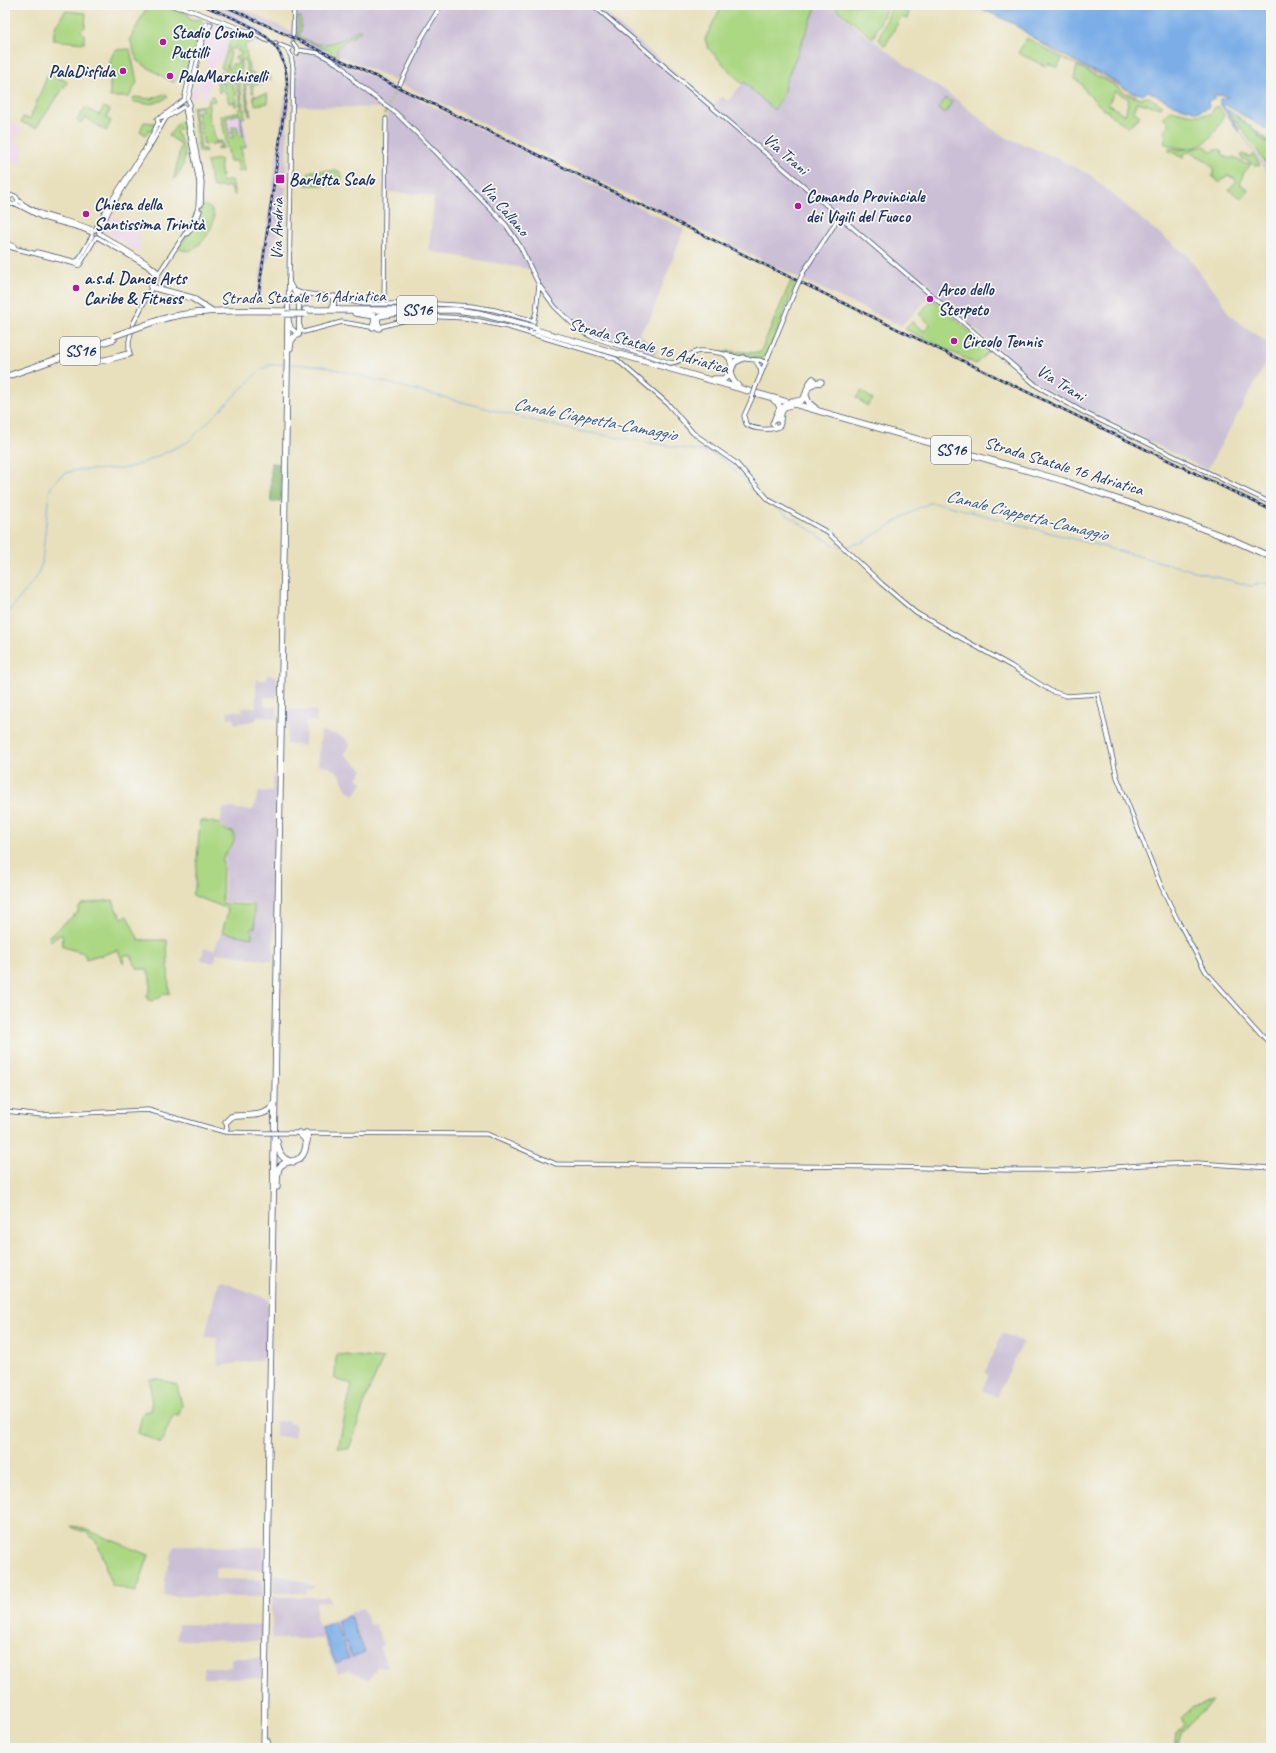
<svg xmlns="http://www.w3.org/2000/svg" width="1276" height="1753" font-family="Caveat,sans-serif">
  <rect width="100%" height="100%" fill="#f6f6f2"/>
  <filter id="ink" filterUnits="userSpaceOnUse"><feTurbulence type="fractalNoise" baseFrequency=".025" numOctaves="2"/><feDisplacementMap in="SourceGraphic" scale="8" xChannelSelector="R" yChannelSelector="G"/><feConvolveMatrix kernelMatrix="1 2 1 2 8 2 1 2 1" color-interpolation-filters="sRGB"/></filter>
  <filter id="wash" filterUnits="userSpaceOnUse"><feTurbulence type="fractalNoise" baseFrequency=".012" numOctaves="4" result="noise"/><feDisplacementMap in="SourceGraphic" scale="16" xChannelSelector="R" yChannelSelector="G"/><feGaussianBlur stdDeviation="0.9" result="paint"/><feColorMatrix in="noise" values="0 0 0 0 0 0 0 0 0 0 0 0 0 0 0 0 0 1.4 0 .05"/><feComposite in="paint" operator="in"/></filter>
  <g filter="url(#wash)">
    <rect width="100%" height="100%" fill="#e8e0bc"/>
    <path fill="#ecd1ea" d="M 216,24 L 233,29 L 221,63 L 215,61 L 207,98 L 201,97 L 202,95 L 200,95 L 201,89 L 198,88 L 196,99 L 190,98 L 194,82 L 202,83 L 208,59 L 198,55 L 211,26 Z
      M 244,108 L 245,117 L 244,118 L 249,145 L 241,148 L 243,159 L 230,161 L 221,116 L 239,112 L 239,109 Z
      M 7,120 L 22,128 L 14,142 L 24,147 L 19,165 L 5,157 L 5,123 Z
      M 108,215 L 118,218 L 140,220 L 139,252 L 101,228 Z"/>
    <path fill="#cbbfd5" d="M 199,5 L 236,5 L 292,32 L 294,36 L 295,5 L 596,5 L 714,106 L 722,96 L 728,101 L 744,82 L 784,93 L 785,84 L 817,5 L 826,5 L 837,11 L 866,35 L 910,68 L 956,99 L 991,128 L 1005,137 L 1050,155 L 1090,175 L 1146,223 L 1188,256 L 1207,283 L 1220,297 L 1229,315 L 1265,341 L 1271,348 L 1271,354 L 1207,470 L 1060,397 L 1039,385 L 934,293 L 901,326 L 811,284 L 379,73 L 325,49 L 324,53 L 684,229 L 650,319 L 639,333 L 657,351 L 654,356 L 616,344 L 598,338 L 584,330 L 565,315 L 547,294 L 534,270 L 429,251 L 434,198 L 422,194 L 387,192 L 388,111 L 384,108 L 294,106 L 295,60 L 302,54 L 307,45 L 245,17 L 244,19 L 266,32 L 262,34 L 254,29 Z
      M 285,95 L 290,96 L 287,125 L 286,174 L 282,173 L 280,186 L 286,187 L 281,224 L 266,264 L 260,304 L 256,303 Z
      M 267,675 L 278,677 L 277,698 L 264,697 L 264,704 L 268,707 L 277,707 L 277,718 L 257,717 L 257,720 L 235,724 L 233,718 L 228,718 L 227,711 L 242,711 L 242,708 L 256,707 L 256,680 L 266,680 Z
      M 288,709 L 317,711 L 317,722 L 306,721 L 305,746 L 287,744 Z
      M 321,731 L 338,735 L 345,738 L 350,745 L 344,754 L 363,770 L 357,778 L 363,783 L 354,795 L 346,789 L 340,775 L 336,771 L 328,767 L 318,764 Z
      M 274,774 L 277,774 L 273,961 L 217,953 L 214,963 L 201,960 L 204,948 L 214,950 L 221,933 L 252,938 L 251,929 L 255,928 L 255,903 L 224,902 L 225,856 L 235,843 L 235,832 L 227,830 L 220,823 L 222,812 L 223,809 L 226,808 L 253,810 L 259,791 L 272,792 Z
      M 218,1281 L 268,1299 L 267,1359 L 218,1366 L 217,1338 L 205,1337 Z
      M 1003,1333 L 1023,1342 L 997,1397 L 982,1390 L 988,1376 L 985,1372 Z
      M 276,1421 L 288,1421 L 290,1424 L 294,1423 L 296,1427 L 294,1437 L 276,1437 Z
      M 174,1546 L 264,1547 L 264,1570 L 216,1568 L 215,1579 L 263,1580 L 263,1597 L 164,1596 L 165,1580 Z
      M 274,1573 L 314,1586 L 314,1589 L 307,1589 L 307,1593 L 273,1593 Z
      M 272,1597 L 330,1597 L 330,1602 L 316,1602 L 316,1618 L 319,1626 L 363,1608 L 370,1625 L 375,1624 L 384,1645 L 379,1647 L 388,1667 L 386,1668 L 377,1667 L 369,1680 L 349,1670 L 338,1673 L 323,1639 L 272,1639 Z
      M 178,1624 L 263,1625 L 263,1641 L 177,1640 Z
      M 231,1658 L 263,1658 L 262,1678 L 204,1678 L 204,1667 L 231,1667 Z"/>
    <path fill="#acd783" stroke="#648370" fill-rule="evenodd" d="M 148,5 L 164,5 L 188,14 L 190,20 L 201,19 L 203,27 L 200,27 L 201,32 L 194,36 L 196,46 L 188,76 C 182,75 177,77 174,83 L 137,61 L 130,39 Z
      M 722,5 L 817,5 L 785,84 L 784,93 L 774,110 L 744,82 L 742,84 L 708,48 L 705,39 Z
      M 836,5 L 888,5 L 873,38 L 835,8 Z
      M 893,5 L 911,5 L 907,19 L 901,17 L 885,46 L 878,39 Z
      M 65,11 L 86,13 L 85,27 L 81,31 L 84,34 L 84,43 L 53,40 L 55,27 Z
      M 298,17 L 301,17 L 301,31 L 299,36 C 301,37 309,41 311,42 C 327,49 347,38 359,29 L 361,31 C 349,41 343,38 336,52 L 339,55 L 297,37 L 298,35 Z
      M 233,33 L 246,38 L 247,35 L 254,39 L 253,42 L 247,43 L 245,46 L 250,73 L 254,73 L 255,77 L 270,75 L 271,80 L 248,78 L 245,60 L 241,59 L 241,76 L 221,68 ZM 236,46 L 239,47 L 237,51 L 242,53 L 239,57 L 236,56 L 235,59 L 239,61 L 238,64 L 232,64 L 230,69 L 227,68 L 231,53 L 229,52 L 230,49 L 235,49 Z
      M 1027,38 L 1062,59 L 1057,68 L 1048,63 L 1045,66 L 1018,53 Z
      M 130,49 L 137,82 L 129,97 L 110,97 L 110,60 L 115,50 Z
      M 1077,66 L 1109,82 L 1130,96 L 1141,98 L 1149,97 L 1163,106 L 1161,108 L 1137,102 L 1133,111 L 1140,116 L 1128,127 L 1108,113 L 1108,111 L 1104,110 L 1087,93 L 1080,82 L 1074,79 ZM 1115,91 L 1129,99 L 1125,115 L 1108,104 Z
      M 220,71 L 239,78 L 243,106 L 240,106 L 240,92 L 238,92 L 235,81 L 233,82 L 232,79 L 222,79 L 223,83 L 220,84 L 222,90 L 219,93 L 217,82 Z
      M 48,74 L 66,81 L 67,83 L 36,128 L 21,122 L 23,117 L 30,119 Z
      M 243,79 L 263,83 L 263,84 L 252,85 L 254,93 L 252,93 L 250,84 L 245,85 L 251,116 L 249,116 Z
      M 229,82 L 233,85 L 234,90 L 236,92 L 237,105 L 235,106 L 234,102 L 229,103 L 226,92 L 224,92 L 224,83 Z
      M 164,94 L 168,97 C 156,105 145,105 132,101 L 134,97 L 151,99 Z
      M 267,94 L 268,103 L 255,105 L 253,96 Z
      M 213,96 L 215,101 L 209,102 L 209,110 L 208,111 L 210,125 L 212,125 L 216,142 L 222,141 L 224,148 L 217,149 L 217,147 L 221,147 L 220,143 L 204,145 L 201,130 L 201,121 L 198,121 L 198,114 L 196,114 L 197,113 L 197,111 L 202,111 L 202,107 L 194,108 L 195,121 L 197,121 L 201,149 L 205,149 L 206,151 L 199,152 L 192,107 L 207,105 L 210,97 Z
      M 946,98 L 952,102 L 945,113 L 938,109 Z
      M 104,107 L 110,110 L 106,118 L 111,121 L 106,131 L 85,117 L 81,123 L 77,120 L 85,108 L 99,115 Z
      M 1215,107 L 1219,107 L 1224,115 C 1212,143 1195,157 1164,143 L 1166,137 L 1164,132 L 1169,123 L 1163,117 L 1171,110 C 1185,113 1195,117 1211,114 Z
      M 244,108 L 245,117 L 241,118 L 246,147 L 241,148 L 245,171 L 239,172 L 237,161 L 230,161 L 221,115 L 239,112 L 239,109 ZM 240,114 C 242,123 240,131 243,135 L 239,136 L 237,126 L 232,127 L 233,132 L 231,132 L 234,137 L 230,138 L 226,118 Z
      M 1227,109 L 1240,118 L 1241,121 L 1242,120 L 1271,142 L 1271,145 L 1256,134 L 1271,146 L 1271,170 L 1269,169 L 1255,147 Z
      M 186,119 L 191,143 L 180,128 L 176,132 C 188,149 188,163 174,179 L 181,144 L 169,136 L 178,123 Z
      M 144,122 L 155,123 L 153,132 L 149,130 L 146,135 L 140,131 Z
      M 1205,146 L 1212,152 L 1216,149 L 1221,150 L 1223,155 L 1230,159 L 1233,157 L 1245,164 L 1251,164 L 1243,174 L 1240,184 L 1248,189 L 1242,199 L 1229,190 L 1237,180 L 1227,175 L 1220,183 L 1212,176 L 1215,170 L 1207,161 L 1190,152 L 1185,153 L 1183,158 L 1168,150 L 1169,148 C 1181,151 1193,149 1205,146 Z
      M 1242,154 L 1250,157 L 1253,154 L 1260,165 L 1258,166 L 1241,158 L 1241,155 Z
      M 220,159 L 222,182 L 232,180 L 235,195 L 233,194 L 231,187 L 213,187 L 207,161 Z
      M 311,171 L 339,171 L 342,176 L 340,183 L 342,185 L 306,185 L 306,183 L 309,183 L 307,175 Z
      M 203,205 C 205,206 209,207 211,209 C 222,220 199,251 187,251 C 185,251 181,249 178,248 L 197,222 Z
      M 791,281 L 796,283 L 767,355 L 760,359 L 722,353 L 729,351 L 760,353 Z
      M 933,299 L 990,350 L 976,364 L 905,329 L 912,322 L 924,331 L 930,324 L 919,314 Z
      M 862,391 L 873,400 L 867,406 L 856,397 Z
      M 200,820 L 220,824 L 227,831 L 234,832 L 234,842 L 223,857 L 222,901 L 224,904 L 254,905 L 255,928 L 251,928 L 252,938 L 222,932 L 228,911 L 226,908 L 192,895 L 195,886 Z
      M 113,900 L 116,909 L 122,918 L 127,916 L 139,940 L 167,940 L 169,994 L 164,993 L 160,998 L 155,999 L 153,1001 L 148,1000 L 147,995 C 152,989 151,977 147,969 L 138,969 L 129,954 L 124,956 L 123,963 L 118,950 L 100,956 L 99,955 L 86,959 L 84,953 L 63,947 L 62,934 L 50,941 L 49,936 L 78,912 L 78,909 L 82,904 Z
      M 336,1354 L 383,1359 L 369,1390 L 349,1449 L 338,1448 L 352,1384 L 337,1380 L 335,1378 Z
      M 150,1379 L 159,1379 L 177,1385 L 182,1405 L 178,1416 L 173,1415 L 161,1443 L 138,1433 L 142,1415 L 144,1412 L 152,1410 Z
      M 70,1526 L 79,1527 L 149,1555 L 136,1592 L 112,1585 L 106,1571 L 105,1561 L 95,1540 L 86,1532 L 72,1528 Z
      M 1213,1702 L 1181,1732 L 1177,1748 L 1175,1748 L 1177,1733 L 1185,1724 L 1181,1719 L 1194,1706 Z"/>
    <path fill="#89b871" stroke="#527468" d="M 271,463 L 281,464 L 281,501 L 271,502 Z"/>
    <path fill="#eeda9e" stroke="#84847e" d="M 1032,37 L 1089,69 L 1103,74 L 1114,83 L 1134,92 L 1136,96 L 1126,93 L 1100,75 L 1066,60 Z"/>
    <path fill="#7cade7" stroke="#4c6ea2" d="M 960,5 L 1271,5 L 1271,132 L 1224,104 L 1223,105 L 1239,129 L 1239,132 L 1220,104 L 1220,99 L 1228,97 L 1228,96 L 1213,95 L 1215,99 L 1208,101 L 1209,107 L 1198,112 L 1174,105 L 1148,91 L 1143,95 L 1134,92 L 1132,93 L 1103,74 L 1089,69 L 1038,41 L 1014,24 L 982,9 Z
      M 350,1616 L 365,1652 L 352,1657 L 346,1642 L 343,1643 L 349,1658 L 336,1664 L 321,1628 L 334,1622 L 341,1637 L 343,1637 L 337,1621 Z"/>
    <g fill="none" stroke-linecap="round" stroke-linejoin="round">
      <path stroke="#7cade7" stroke-width="1" d="M 1225,108 L 1271,143
        M 1239,130 L 1271,177
        M 290,364 L 322,366 L 567,429 L 712,453 L 723,459 L 762,499 L 834,545 L 842,547
        M 845,547 L 863,542 L 915,510 L 929,503 L 942,504 L 1251,586 L 1267,583 L 1271,580
        M 5,616 L 37,577 L 42,563 L 49,492 C 54,479 62,473 76,470 L 122,469 L 138,465 L 188,442 L 260,370 L 270,365 L 284,364"/>
    </g>
  </g>
  <g filter="url(#ink)">
    <g fill="none" stroke-linecap="round" stroke-linejoin="round">
      <path stroke="#bfbda9" stroke-width="3.5" stroke-dasharray="3.5 2" stroke-linecap="butt" d="M 293,40 L 293,35
        M 386,119 L 387,109 L 400,84
        M 19,247 L 27,249"/>
      <defs>
        <path id="secondary" d="M 170,5 L 179,8
          M 176,5 L 250,32 L 268,41
          M 593,5 L 1037,386 L 1085,413 L 1271,503
          M 293,35 L 294,5
          M 275,43 L 276,43
          M 293,43 L 298,50 L 297,54
          M 280,45 L 290,49
          M 286,48 L 291,56 L 293,67 L 289,280
          M 298,50 L 319,53 L 343,67 L 356,83 L 396,113 L 436,152 L 506,225 L 520,246 L 539,285 L 555,307 L 579,330 L 592,337 L 671,363 C 683,362 689,352 700,351 C 720,350 740,361 760,360 L 766,363
          M 400,84 L 417,50 L 420,41 L 441,5
          M 162,117 L 184,100 L 194,56 L 207,23
          M 159,124 L 157,119 L 162,117
          M 145,149 L 158,123
          M 147,151 L 166,118 L 183,107
          M8.5 200a4.5 4.5 0 1 1 9 0a4.5 4.5 0 1 1-9 0Z
          M 18,200 C 39,218 69,219 94,230
          M 16,204 L 43,218 L 80,228 L 92,233
          M 201,205 L 202,182 L 188,107 L 190,104 L 188,100 L 202,41 L 211,24
          M 95,230 L 108,206 L 143,152
          M 99,232 L 110,209 L 146,152
          M 99,233 L 147,263 L 157,271
          M 187,234 L 194,226 L 200,211
          M 97,237 L 147,266 L 155,274 L 156,280
          M 5,243 L 14,246
          M 5,246 L 76,264
          M 37,252 L 77,262
          M75.5 263a2.5 2.5 0 1 1 5 0a2.5 2.5 0 1 1-5 0Z
          M 78,261 L 92,236
          M 81,263 L 96,237
          M 804,271 L 833,227 L 837,219 L 841,218
          M 294,290 L 301,293 L 334,297 L 363,304 L 437,304 L 471,306 L 495,310 L 534,321
          M 289,303 L 292,298 L 298,294
          M 299,304 L 302,297 L 306,295
          M 384,304 L 386,119
          M 300,326 L 301,330 L 304,332 L 342,322 L 376,328 L 421,316 L 465,318 L 508,327 L 616,359 L 668,404 L 693,433 L 736,463 L 769,500 L 827,532 L 882,584 L 916,613 L 1011,666 L 1051,691 L 1066,696 L 1098,694 L 1117,777 L 1161,886 L 1178,921 L 1206,972 L 1271,1045
          M 530,333 L 536,312 L 539,285
          M 129,354 L 129,341 L 133,324 L 159,273 L 192,223 L 198,208 L 199,183 L 185,108
          M 755,360 L 760,368 L 761,374
          M 756,386 L 796,288
          M 752,398 L 744,416 L 746,424 C 753,430 773,431 780,426 L 781,423 L 778,419 L 774,420 L 772,423 L 776,428
          M 5,1111 L 42,1115 L 148,1110 L 225,1132 L 264,1133
          M 225,1132 L 227,1128 L 226,1122
          M 288,1133 L 487,1134 L 556,1164 L 890,1167 L 1008,1170 L 1077,1170 L 1142,1165 L 1197,1163 L 1271,1168"/>
        <path id="primary" d="M 290,284 L 296,295 L 299,304 L 299,335
          M 288,315 L 289,280
          M 289,322 L 291,328 L 299,335"/>
        <path id="highway" d="M 151,287 L 192,298 L 212,311
          M 334,297 L 333,307 L 338,309
          M 305,310 L 456,310 L 478,313 L 527,325
          M 355,313 L 374,316 L 375,320 L 373,328
          M 159,320 C 199,308 243,311 285,311
          M 379,328 L 377,320 L 379,316 L 402,312
          M 535,330 L 1064,481 L 1198,527 L 1233,540 L 1271,557
          M 290,348 L 291,341 L 295,336
          M 73,355 C 80,355 84,359 91,361 C 102,363 118,356 129,354
          M 727,355 L 730,358 L 732,366
          M 5,377 L 114,339
          M 714,379 L 724,379 L 731,372
          M 738,386 C 729,379 729,371 735,362 L 743,358
          M 809,387 L 814,383 L 821,382
          M 806,396 L 809,403 L 815,408
          M 774,400 L 778,403 L 780,408 L 775,419
          M 792,401 C 811,403 803,388 813,379
          M 780,420 L 781,413 L 784,407 L 791,405
          M 226,1122 L 231,1117 L 235,1116 C 248,1115 270,1117 274,1103
          M 299,1133 L 305,1139 L 306,1144
          M 277,1141 C 279,1152 280,1159 293,1162
          M 277,1187 C 277,1182 277,1173 279,1168 C 286,1156 303,1168 306,1145 C 307,1140 309,1138 306,1133
          M 267,1741 L 268,1748
          M 264,1748 L 288,316"/>
      </defs>
      <use href="#secondary" stroke="#3a4a6c" stroke-width="5"/>
      <use href="#primary" stroke="#3a4a6c" stroke-width="5.5"/>
      <use href="#highway" stroke="#3a4a6c" stroke-width="7"/>
      <use href="#secondary" stroke="#fff" stroke-width="3.5"/>
      <use href="#primary" stroke="#fff" stroke-width="4"/>
      <use href="#highway" stroke="#fff" stroke-width="5.5"/>
      <defs>
        <path id="rail" d="M 203,5 C 245,24 289,33 287,89 L 258,297
          M 223,5 L 381,79 L 1271,510"/>
      </defs>
      <use href="#rail" stroke="#1b2f5e" stroke-width="2.5"/>
      <use href="#rail" stroke="#f6f6f2" stroke-width="1" stroke-dasharray="3" stroke-linecap="butt"/>
      <defs>
        <path id="secondary-bridge" d="M 796,288 L 804,271
          M 752,398 L 756,386
          M 264,1133 L 288,1133"/>
        <path id="highway-bridge" d="M 285,314 L 305,314
          M 527,325 L 536,328
          M 114,336 L 159,320"/>
      </defs>
      <use href="#secondary-bridge" stroke="#3a4a6c" stroke-width="5" stroke-linecap="butt"/>
      <use href="#highway-bridge" stroke="#3a4a6c" stroke-width="7" stroke-linecap="butt"/>
      <use href="#secondary-bridge" stroke="#fff" stroke-width="3.5"/>
      <use href="#highway-bridge" stroke="#fff" stroke-width="5.5"/>
    </g>
  </g>
  <g fill="#b5179e" stroke="#f6f6f2" stroke-width="1.5">
    <circle cx="163" cy="42" r="4"/>
    <circle cx="123" cy="71" r="4"/>
    <circle cx="170" cy="76" r="4"/>
    <rect x="275" y="174" width="10" height="10" rx="2"/>
    <circle cx="798" cy="206" r="4"/>
    <circle cx="86" cy="214" r="4"/>
    <circle cx="76" cy="288" r="4"/>
    <circle cx="930" cy="299" r="4"/>
    <circle cx="954" cy="341" r="4"/>
  </g>
  <g text-anchor="middle" dominant-baseline="central" stroke-width="3.5" stroke-linejoin="round" paint-order="stroke">
    <g fill="#f6f6f2" stroke="#5d6b8a" stroke-width="1">
      <rect x="397" y="296" width="40" height="28" rx="3"/>
      <rect x="60" y="337" width="40" height="28" rx="3"/>
      <rect x="931" y="436" width="40" height="28" rx="3"/>
    </g>
    <g font-size="16" font-weight="bold" fill="#1b2f5e">
      <text x="417" y="310">SS16</text>
      <text x="80" y="351">SS16</text>
      <text x="951" y="450">SS16</text>
    </g>
    <g font-size="17" font-weight="bold" fill="#1b2f5e" stroke="#f6f6f2" text-anchor="start">
      <text x="171" y="32">Stadio Cosimo<tspan x="171" dy="20">Puttilli</tspan></text>
      <text x="115" y="71" text-anchor="end">PalaDisfida</text>
      <text x="178" y="76">PalaMarchiselli</text>
      <text x="289" y="179">Barletta Scalo</text>
      <text x="806" y="196">Comando Provinciale<tspan x="806" dy="20">dei Vigili del Fuoco</tspan></text>
      <text x="94" y="204">Chiesa della<tspan x="94" dy="20">Santissima Trinità</tspan></text>
      <text x="84" y="278">a.s.d. Dance Arts<tspan x="84" dy="20">Caribe &amp; Fitness</tspan></text>
      <text x="938" y="289">Arco dello<tspan x="938" dy="20">Sterpeto</tspan></text>
      <text x="962" y="341">Circolo Tennis</text>
    </g>
    <g font-size="17" fill="#1b2f5e" stroke="#f6f6f2">
      <text transform="translate(786 154) rotate(41)">Via Trani</text>
      <text transform="translate(505 209) rotate(50)">Via Callano</text>
      <text transform="translate(277 229) rotate(-89)">Via Andria</text>
      <text transform="translate(303 297) rotate(-1)">Strada Statale 16 Adriatica</text>
      <text transform="translate(649 346) rotate(16)">Strada Statale 16 Adriatica</text>
      <text transform="translate(1061 383) rotate(32)">Via Trani</text>
      <text transform="translate(1064 466) rotate(17)">Strada Statale 16 Adriatica</text>
    </g>
    <g font-size="18" font-style="italic" fill="#385587" stroke="#f6f6f2">
      <text transform="translate(595 419) rotate(11)">Canale Ciappetta-Camaggio</text>
      <text transform="translate(1027 515) rotate(14)">Canale Ciappetta-Camaggio</text>
    </g>
  </g>
  <rect width="1276" height="1753" fill="none" stroke="#f6f6f2" stroke-width="20"/>
</svg>
